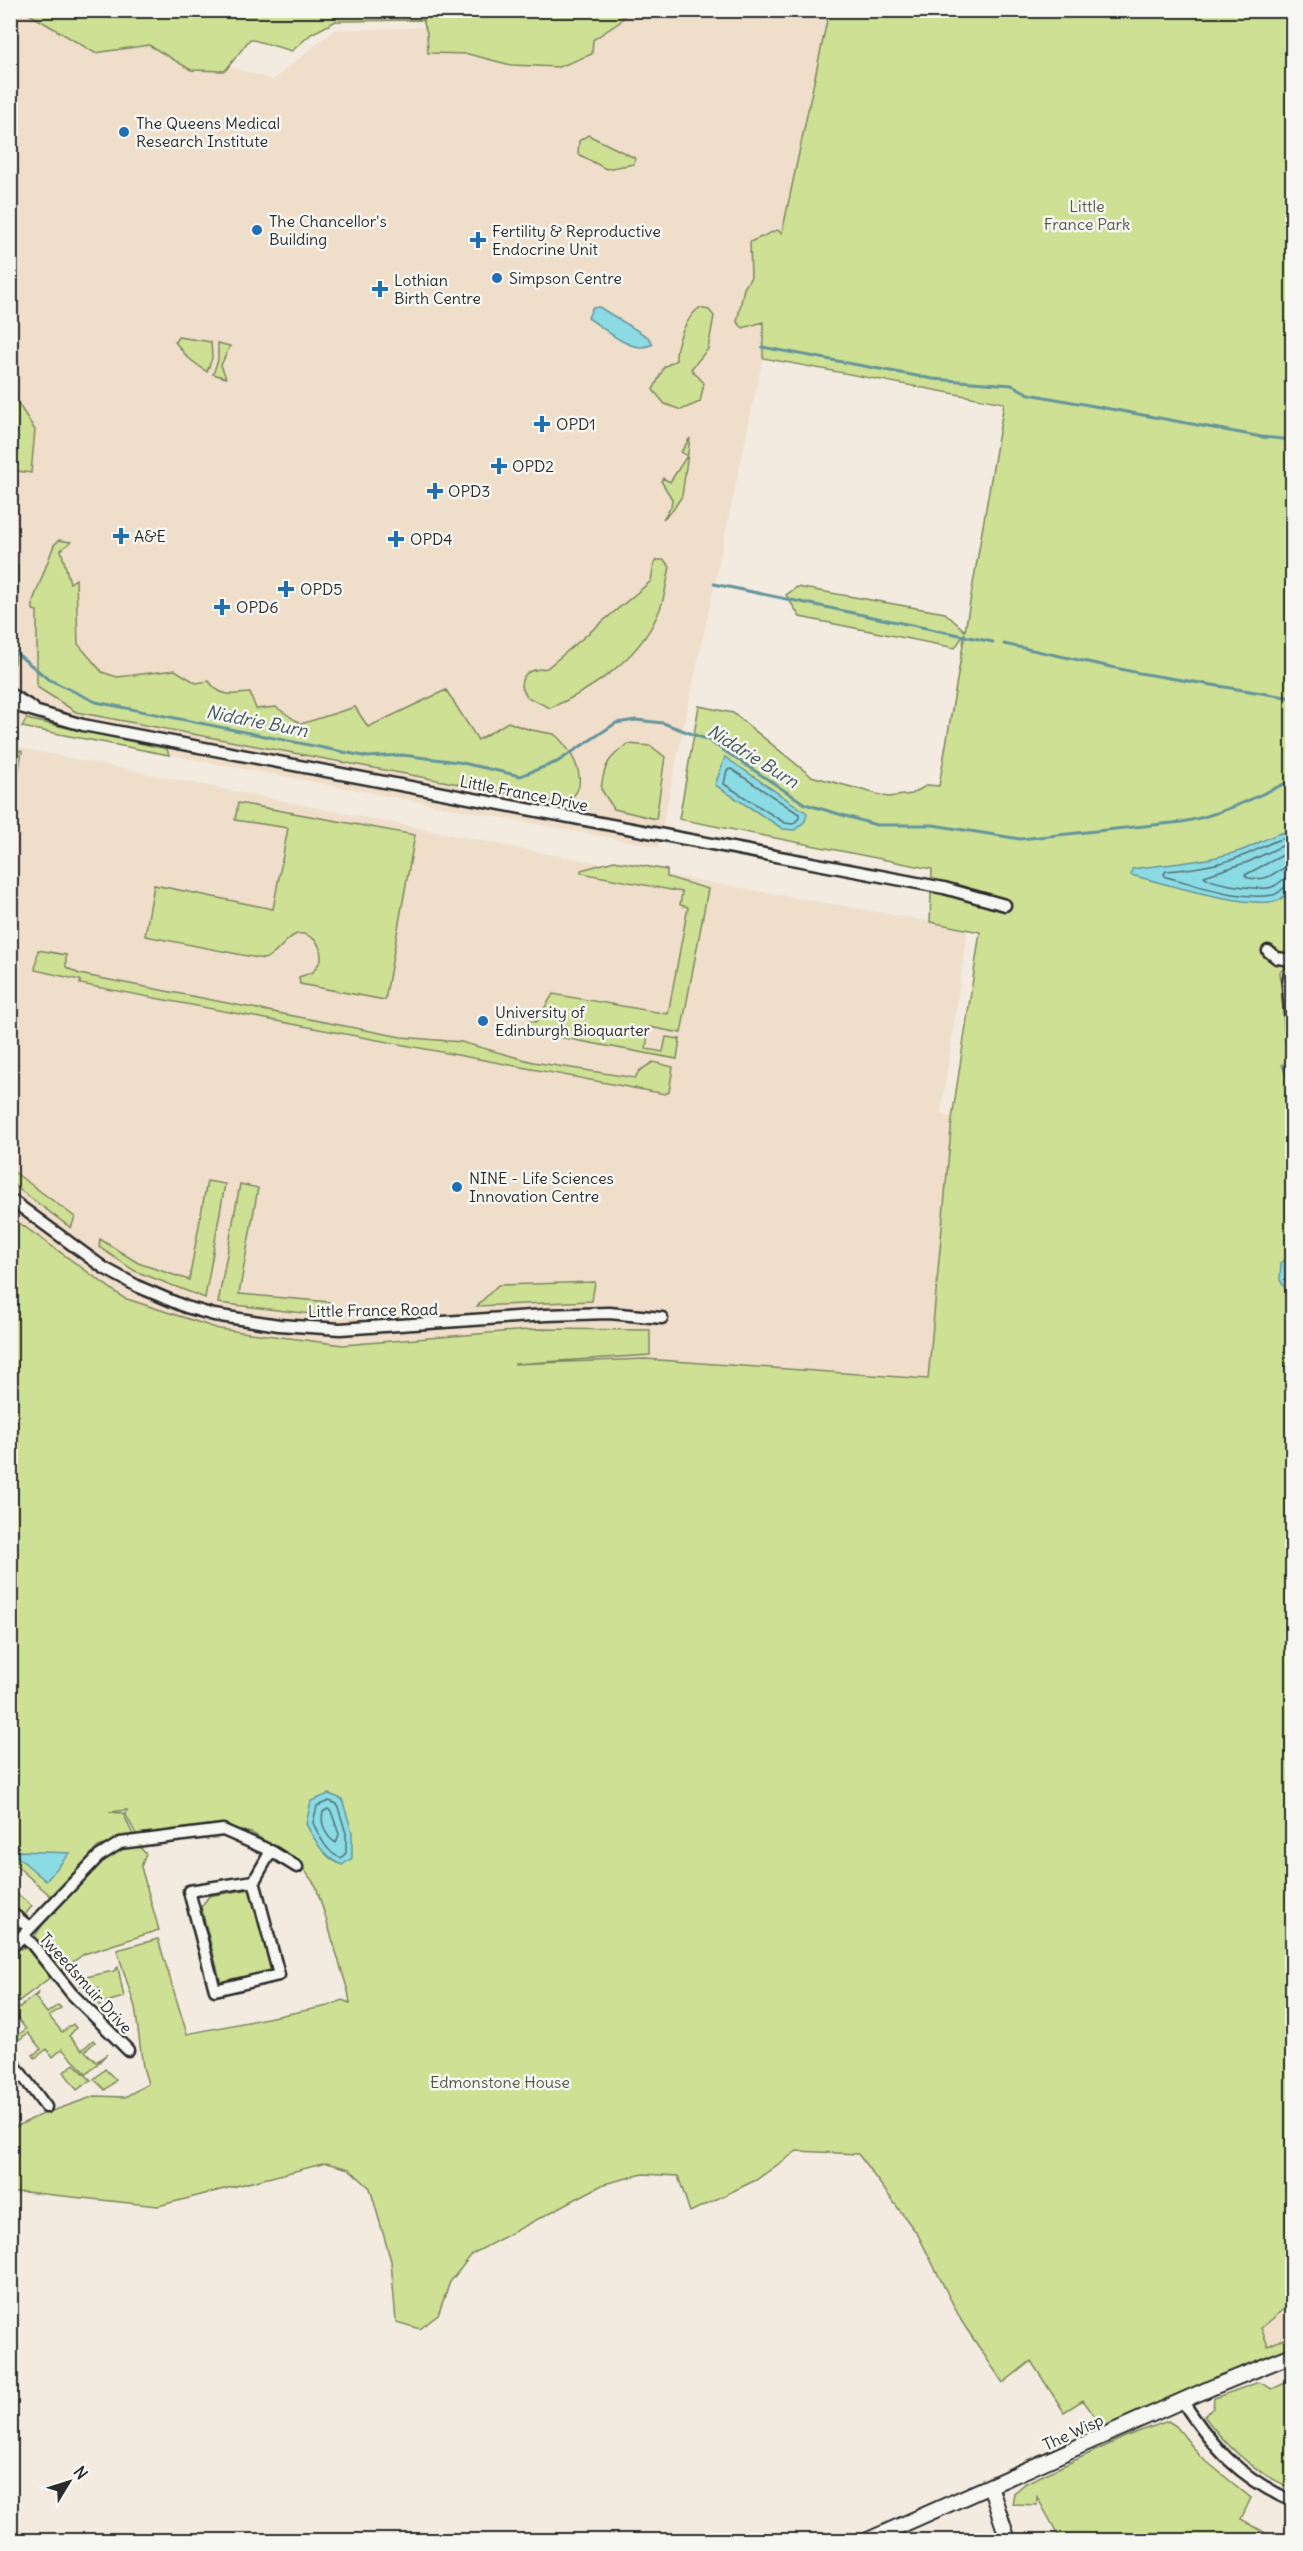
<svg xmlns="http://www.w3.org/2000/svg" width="1303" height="2551" font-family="Delius,sans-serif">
  <rect width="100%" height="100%" fill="#f3ebe0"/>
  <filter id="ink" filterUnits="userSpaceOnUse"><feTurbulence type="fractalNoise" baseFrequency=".0167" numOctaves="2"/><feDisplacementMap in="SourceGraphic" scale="12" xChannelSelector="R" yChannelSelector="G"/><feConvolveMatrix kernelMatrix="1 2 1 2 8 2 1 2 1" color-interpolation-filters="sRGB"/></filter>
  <g filter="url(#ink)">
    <path fill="#efdeca" d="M 11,11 L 50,11 L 273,80 L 334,30 L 520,25 L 585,11 L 829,11 L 762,325 L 763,358 L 658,847 L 11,725 Z
      M 10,746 L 532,851 L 968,928 L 941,1113 L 952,1119 L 928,1379 L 645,1359 L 476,1366 L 358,1384 L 11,1267 Z
      M 1292,2303 L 1292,2335 L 1268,2346 L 1261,2328 Z"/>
    <path fill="#cee094" stroke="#7c8660" stroke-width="1.5" d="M 24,11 L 628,11 L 620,22 L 593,40 L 592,54 L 559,67 L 511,65 L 468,54 L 428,53 L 427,33 L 423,20 L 336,21 L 311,34 L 292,51 L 250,39 L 225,71 L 191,70 L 149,45 L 95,53 Z
      M 829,11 L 1292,11 L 1292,961 L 1280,972 L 1286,1040 L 1292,1075 L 1292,2303 L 1261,2328 L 1268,2346 L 1292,2335 L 1292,2347 L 1103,2428 L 1083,2400 L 1064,2412 L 1031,2361 L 1003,2383 L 962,2322 L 918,2235 L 858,2154 L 797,2151 L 756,2180 L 690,2212 L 678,2176 L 643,2174 L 604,2184 L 472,2254 L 450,2282 L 438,2315 L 420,2329 L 396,2322 L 391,2261 L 370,2188 L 349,2169 L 326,2163 L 158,2206 L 25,2192 L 11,2193 L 11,2129 L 38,2116 L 95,2096 L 125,2097 L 148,2084 L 143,2067 L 135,2007 L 117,1950 L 158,1939 L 187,2034 L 328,2006 L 342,2000 L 350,2003 L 348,1991 L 316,1886 L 298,1861 L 252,1833 L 224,1827 L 137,1836 L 125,1813 L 127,1810 L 109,1812 L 123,1813 L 134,1837 L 98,1847 L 53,1898 L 11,1861 L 11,1217 L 124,1298 L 219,1329 L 343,1345 L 540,1329 L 650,1330 L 650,1355 L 514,1364 L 645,1359 L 928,1379 L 952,1119 L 980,932 L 930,922 L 932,869 L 679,819 L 699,706 L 733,713 L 811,776 L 888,797 L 912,794 L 927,785 L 939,786 L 965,633 L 955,648 L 800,617 L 786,595 L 797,587 L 945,613 L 965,631 L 1004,403 L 763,358 L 763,322 L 743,328 L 737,322 L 744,288 L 751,277 L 750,242 L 777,230 L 782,233 Z
      M 588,135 L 635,158 L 634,164 L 606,169 L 578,154 L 579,141 Z
      M 699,308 L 709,310 L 714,316 L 708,349 L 691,369 L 704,383 L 700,402 L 681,410 L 665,404 L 653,390 L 664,367 L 676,360 C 675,344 686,318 699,308 Z
      M 178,337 L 211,342 L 212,358 L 207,372 L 187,357 L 175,342 Z
      M 218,343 L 230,346 L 221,365 L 226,378 L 213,374 L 218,360 Z
      M 11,392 L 35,430 L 31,473 L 11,470 Z
      M 690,438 L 682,496 L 673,510 L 663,519 L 671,507 L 672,499 L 661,481 L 663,478 L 670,482 L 687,456 L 681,452 Z
      M 59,540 L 71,542 L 61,550 L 70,583 L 76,579 L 78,644 L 102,672 L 117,677 L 175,670 L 196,683 L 209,681 C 219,697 233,695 250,693 L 256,709 L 276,707 L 301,724 L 355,707 L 368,727 L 446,690 L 478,740 L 508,722 C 524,729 538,732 554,734 C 573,749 597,793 560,803 L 76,712 L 37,687 L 37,611 L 33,610 L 33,601 L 54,545 Z
      M 11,560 L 18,565 L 18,609 L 11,604 Z
      M 657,560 L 664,560 L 670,567 C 666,584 665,601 657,616 C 638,659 592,690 550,708 L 527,697 L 521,686 C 522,670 534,670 547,668 L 651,581 L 654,563 Z
      M 10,613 L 17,616 L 15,661 L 11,667 Z
      M 26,719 L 167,749 L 169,755 L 22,727 Z
      M 628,744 L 651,746 L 665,757 L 656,819 L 614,809 L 601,789 C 604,765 608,758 628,744 Z
      M 12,749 L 22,751 L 11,816 L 10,751 Z
      M 238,803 L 415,835 L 385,1000 L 300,984 L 299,977 L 313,972 L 321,960 C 321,951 320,943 312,938 C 289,922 282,956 263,959 L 145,936 L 154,885 L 273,909 L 288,828 L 235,820 Z
      M 614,861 L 667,870 L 667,877 L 708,889 L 681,1033 L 649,1027 L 646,1049 L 663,1052 L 666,1037 L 680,1039 L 677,1059 L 526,1031 L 529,1021 L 536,1022 L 553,994 L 668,1014 L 688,907 L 680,905 L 682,892 L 581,873 L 581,870 Z
      M 38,950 L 66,955 L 66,967 L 79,974 L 401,1037 L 461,1042 L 533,1062 L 635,1078 L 639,1071 L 653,1062 L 673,1067 L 669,1092 L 665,1094 L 80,984 L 80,980 L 35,970 Z
      M 10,1169 L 75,1217 L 71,1228 L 11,1183 Z
      M 207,1181 L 225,1184 L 205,1298 L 135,1271 L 99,1247 L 100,1239 L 138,1263 L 189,1280 Z
      M 240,1184 L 258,1188 L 239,1294 L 330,1302 L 328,1316 L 218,1303 Z
      M 595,1282 L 592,1301 L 477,1306 L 498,1285 Z
      M 138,1845 L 146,1854 L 141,1867 L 159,1930 L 84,1954 L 59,1972 L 33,1939 L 43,1924 L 101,1862 L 111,1853 Z
      M 10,1888 L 32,1906 L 24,1916 L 11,1905 Z
      M 251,1889 L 273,1971 L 221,1983 L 201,1907 L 209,1896 Z
      M 27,1947 L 38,1956 L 52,1976 L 11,2007 L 11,1957 L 16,1950 Z
      M 118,1967 L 124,1997 L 102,2003 L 100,2006 L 91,1997 L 100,1988 L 89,1995 L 76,1979 L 114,1971 Z
      M 39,1992 L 35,1997 L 47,2013 L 58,2005 L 61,2008 L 49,2016 L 62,2032 L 73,2024 L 76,2028 L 69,2036 L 82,2050 L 93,2040 L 95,2042 L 85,2051 L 96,2062 L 107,2054 L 87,2074 L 62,2049 L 53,2057 L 47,2049 L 35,2058 L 33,2055 L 41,2049 L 28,2033 L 17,2041 L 14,2038 L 26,2029 L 14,2014 L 11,2016 L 11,2014 Z
      M 74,2064 L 91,2080 L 77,2090 L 64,2072 Z
      M 105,2069 L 116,2080 L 105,2090 L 94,2079 Z
      M 1292,2380 L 1292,2488 C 1256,2474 1227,2447 1204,2416 L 1213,2408 L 1214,2398 L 1259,2382 L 1272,2389 Z
      M 1168,2421 L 1176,2426 L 1201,2457 L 1251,2498 L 1241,2519 L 1264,2532 L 1249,2540 L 1061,2540 L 1037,2497 L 1037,2505 L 1012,2504 L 1014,2493 L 1026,2483 L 1127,2436 Z"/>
    <path fill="#8bdbe5" stroke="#65959b" stroke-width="1.5" d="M 599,307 L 648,337 L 653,344 C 632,356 606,329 588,318 L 592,308 Z
      M 725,757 L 807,813 L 805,821 L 795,830 L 783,829 L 715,785 Z
      M 1292,831 L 1292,888 C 1289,891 1283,898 1279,900 C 1253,911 1160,882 1131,875 L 1132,869 C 1169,864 1204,862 1240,851 C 1258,845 1273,832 1292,831 Z
      M 1292,1253 L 1292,1300 L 1280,1280 L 1281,1263 Z
      M 329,1794 L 342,1799 L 352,1832 L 352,1858 L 342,1865 C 323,1858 316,1841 306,1824 L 311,1801 Z
      M 18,1851 L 70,1853 L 46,1881 L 12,1852 Z"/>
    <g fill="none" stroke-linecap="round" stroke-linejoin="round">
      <path stroke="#517175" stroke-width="1.5" d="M 731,769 L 799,814 L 799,818 L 793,824 L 785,823 L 724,784 L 727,770 Z
        M 1292,837 C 1275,838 1261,849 1245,855 C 1220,865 1193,869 1166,871 L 1164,874 L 1166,877 C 1199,885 1239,901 1273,895 C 1281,893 1284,885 1292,884
        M 1292,845 L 1284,845 L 1248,862 L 1204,876 C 1211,884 1262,891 1272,887 C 1281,884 1282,877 1292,876
        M 1292,854 L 1285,854 L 1245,875 L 1248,878 C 1276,882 1271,868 1292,867
        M 329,1801 L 337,1804 L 346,1833 L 346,1853 L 341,1858 C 327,1854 319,1835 313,1823 L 317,1806 Z
        M 328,1809 L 331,1811 L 339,1834 L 336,1843 C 326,1837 320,1824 323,1812 Z"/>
      <path stroke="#65959b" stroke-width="3" d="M 762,347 L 933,379 L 1012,385 L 1029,394 L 1262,437 L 1292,440
        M 714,584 L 993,642
        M 1004,644 L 1139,673 L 1292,698
        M 10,648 L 48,679 L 96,702 L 368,757 L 402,755 L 458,762 L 520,776 L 557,762 L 616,723 L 636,720 L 663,723 L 708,740 L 805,804 L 876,825 L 933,825 L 1020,839 L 1182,822 C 1222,815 1256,797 1292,780
        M 1283,1065 L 1292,1089"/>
      <defs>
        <path id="minor" d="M 10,694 L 33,708
          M 10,704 L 83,725 L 944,888 L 1005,905
          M 1268,951 L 1277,958 L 1292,960
          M 1292,960 L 1288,984 L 1292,1040
          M 10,1199 L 104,1268 L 139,1287 L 186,1307 L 214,1315 L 279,1325 L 340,1329 L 546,1315 L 609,1313 L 662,1318
          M 254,1881 L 189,1891 L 215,1990 L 279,1975 L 254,1881 L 271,1851
          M 10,1912 L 29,1927
          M 22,1936 L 32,1944 L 72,1994 L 128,2050
          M 10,1949 L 98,1857 L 120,1843 L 223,1830 L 271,1851 L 297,1867
          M 10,2059 L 46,2107
          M 1183,2402 C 1214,2449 1240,2478 1292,2501"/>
        <path id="tertiary" d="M 990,2486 L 1008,2540
          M 868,2540 L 1213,2387 L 1292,2355"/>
      </defs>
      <use href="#minor" stroke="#2b2b2b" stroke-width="15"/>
      <use href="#tertiary" stroke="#2b2b2b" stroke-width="18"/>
      <use href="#minor" stroke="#f6f6f2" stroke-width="10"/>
      <use href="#tertiary" stroke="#f6f6f2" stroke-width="14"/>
    </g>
  </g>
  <g fill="#1f6fb2" stroke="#f6f6f2" stroke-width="2">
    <circle cx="124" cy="132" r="6"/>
    <circle cx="257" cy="230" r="6"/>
    <path d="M475 231h6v6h6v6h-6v6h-6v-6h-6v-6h6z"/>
    <circle cx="497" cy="278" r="6"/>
    <path d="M377 280h6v6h6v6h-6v6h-6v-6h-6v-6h6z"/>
    <path d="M539 415h6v6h6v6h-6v6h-6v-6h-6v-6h6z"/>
    <path d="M496 457h6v6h6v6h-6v6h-6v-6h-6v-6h6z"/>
    <path d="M432 482h6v6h6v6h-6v6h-6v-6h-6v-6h6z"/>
    <path d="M118 527h6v6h6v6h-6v6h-6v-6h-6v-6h6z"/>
    <path d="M393 530h6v6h6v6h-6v6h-6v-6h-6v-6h6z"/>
    <path d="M283 580h6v6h6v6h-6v6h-6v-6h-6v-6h6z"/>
    <path d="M219 598h6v6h6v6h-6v6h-6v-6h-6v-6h6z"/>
    <circle cx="483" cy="1021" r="6"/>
    <circle cx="457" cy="1187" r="6"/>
  </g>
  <g text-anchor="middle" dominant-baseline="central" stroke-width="5" stroke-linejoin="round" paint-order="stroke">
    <g font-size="16" fill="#2b2b2b" stroke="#f6f6f2" text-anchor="start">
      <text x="136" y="123">The Queens Medical<tspan x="136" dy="18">Research Institute</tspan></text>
      <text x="269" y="221">The Chancellor's<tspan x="269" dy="18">Building</tspan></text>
      <text x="492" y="231">Fertility &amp; Reproductive<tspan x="492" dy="18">Endocrine Unit</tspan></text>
      <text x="509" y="278">Simpson Centre</text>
      <text x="394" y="280">Lothian<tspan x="394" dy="18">Birth Centre</tspan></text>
      <text x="556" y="424">OPD1</text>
      <text x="512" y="466">OPD2</text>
      <text x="448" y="491">OPD3</text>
      <text x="134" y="536">A&amp;E</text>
      <text x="410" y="539">OPD4</text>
      <text x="300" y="589">OPD5</text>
      <text x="236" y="607">OPD6</text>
      <text x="495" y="1012">University of<tspan x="495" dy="18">Edinburgh Bioquarter</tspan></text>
      <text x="469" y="1178">NINE - Life Sciences<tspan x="469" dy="18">Innovation Centre</tspan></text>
    </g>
    <g font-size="16" fill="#545845" stroke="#f6f6f2">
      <text x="1087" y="206">Little<tspan x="1087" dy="18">France Park</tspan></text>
      <text x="500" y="2082">Edmonstone House</text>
    </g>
    <g font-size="16" fill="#2b2b2b" stroke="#f6f6f2">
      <text transform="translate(524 793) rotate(11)">Little France Drive</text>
      <text transform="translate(373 1310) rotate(-1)">Little France Road</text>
      <text transform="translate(86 1983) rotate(48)">Tweedsmuir Drive</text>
      <text transform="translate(1073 2432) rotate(-25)">The Wisp</text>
    </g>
    <g font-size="18" font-style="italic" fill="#43575a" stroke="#f6f6f2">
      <text transform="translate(257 721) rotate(11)">Niddrie Burn</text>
      <text transform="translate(753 756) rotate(32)">Niddrie Burn</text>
    </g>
  </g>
  <rect width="1303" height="2551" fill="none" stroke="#f6f6f2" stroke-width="36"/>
  <rect x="18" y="18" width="1267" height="2515" fill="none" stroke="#2b2b2b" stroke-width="2" filter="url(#ink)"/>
  <g transform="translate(69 2482) rotate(52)" stroke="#f6f6f2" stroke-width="4.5" paint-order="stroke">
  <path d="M0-4.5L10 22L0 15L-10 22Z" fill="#2b2b2b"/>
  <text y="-9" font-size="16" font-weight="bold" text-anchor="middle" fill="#2b2b2b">N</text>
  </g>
</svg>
